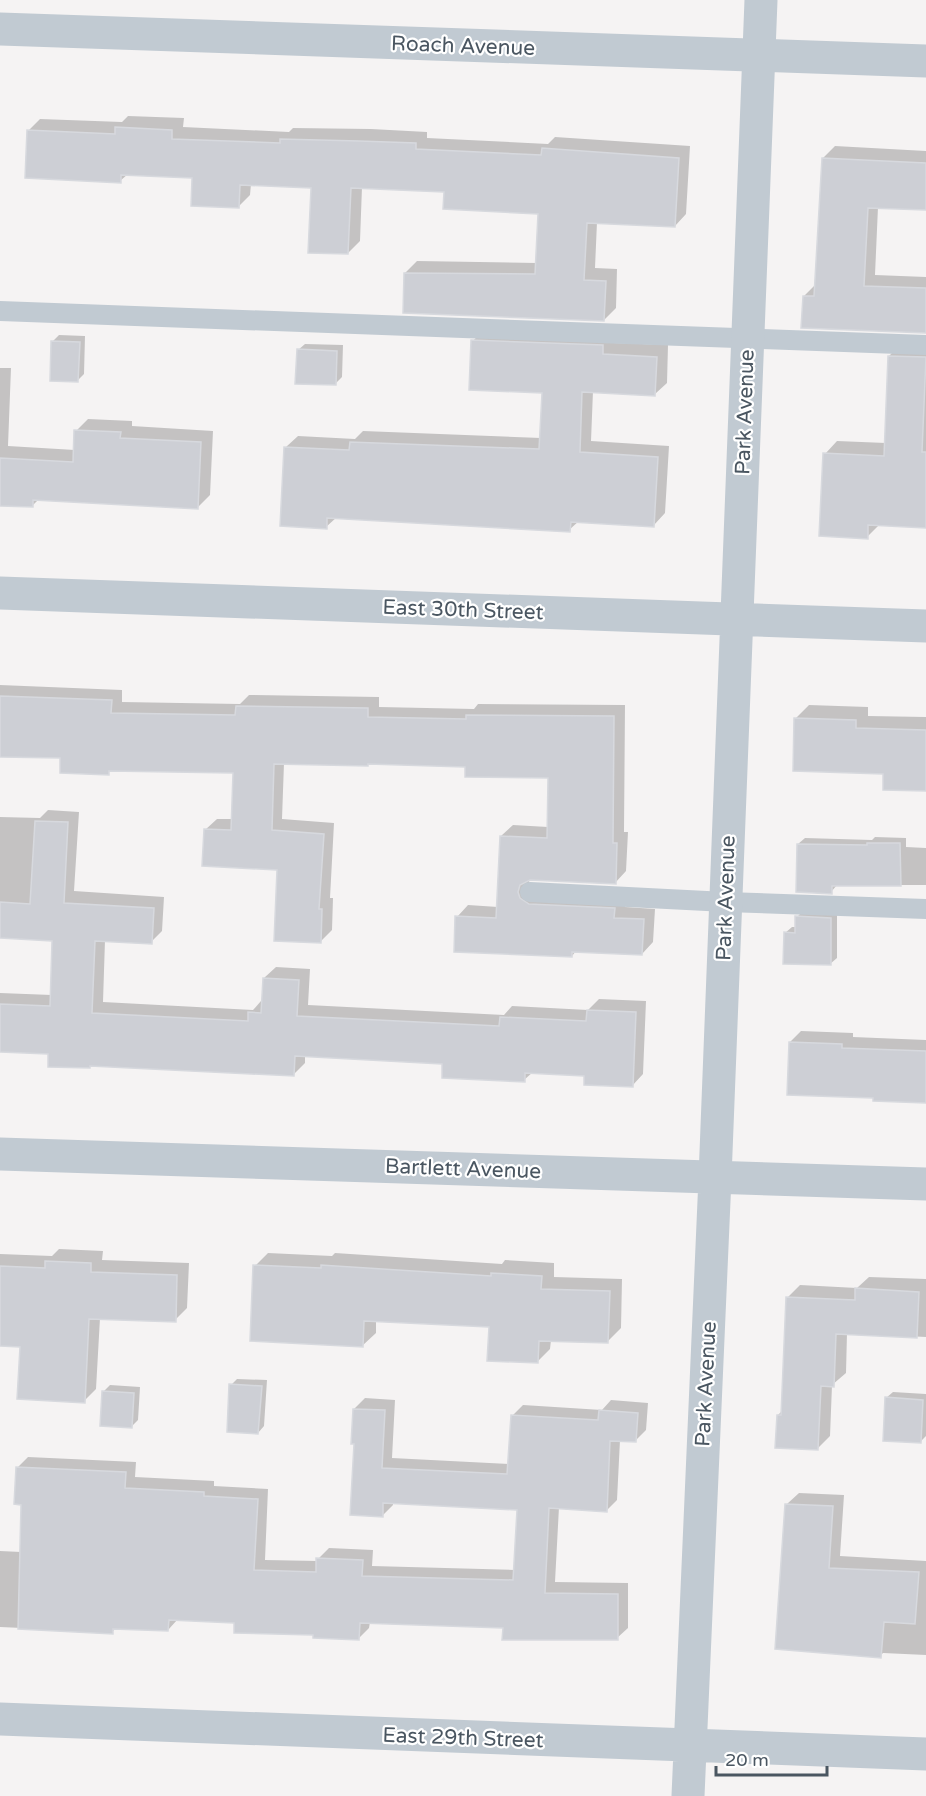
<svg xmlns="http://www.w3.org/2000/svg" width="926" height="1796" font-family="'Varela Round',sans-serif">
  <rect width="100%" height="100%" fill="#f5f3f3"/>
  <path fill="#0003" d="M 128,116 L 184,118 L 183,127 L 289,132 L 293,128 L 371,129 L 427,132 L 427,138 L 548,144 L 555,137 L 690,146 L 686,214 L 675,226 L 597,222 L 595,268 L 617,269 L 616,308 L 604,320 L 405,273 L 417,261 L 537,263 L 540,212 L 445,191 L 362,187 L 360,241 L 348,253 L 312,186 L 251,184 L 250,195 L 238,207 L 194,176 L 128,174 L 120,181 L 28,131 L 40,119 L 122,122 Z
    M 835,146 L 926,151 L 926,208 L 878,207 L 875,275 L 926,277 L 926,332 L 804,296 L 816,284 L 823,158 Z
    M 484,329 L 614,343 L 668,345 L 667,383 L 655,394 L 593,391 L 591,441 L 669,446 L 665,513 L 654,525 L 579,521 L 569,530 L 337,517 L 326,527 L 286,447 L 298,436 L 355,439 L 363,431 L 541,438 L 543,392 L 473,341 Z
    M 59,335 L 85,336 L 84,374 L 78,380 L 53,341 Z
    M 305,344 L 343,345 L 342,377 L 335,384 L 298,350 Z
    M 901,344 L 926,345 L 926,526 L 879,525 L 867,537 L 825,454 L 837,441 L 886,443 L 889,356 Z
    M 0,368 L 11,368 L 8,446 L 75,450 L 76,431 L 88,419 L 132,421 L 132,426 L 213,431 L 210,495 L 198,507 L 39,499 L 32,506 L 0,504 Z
    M 0,685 L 122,690 L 122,702 L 240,704 L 249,695 L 379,697 L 379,707 L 474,709 L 478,704 L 625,705 L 624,832 L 628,832 L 626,871 L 615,883 L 528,878 L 531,887 L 625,898 L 625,907 L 655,909 L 653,942 L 642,954 L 576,951 L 572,956 L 457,917 L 468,905 L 498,907 L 501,836 L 513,825 L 548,827 L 549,777 L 466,766 L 369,762 L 284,763 L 282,819 L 334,823 L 330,898 L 333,898 L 332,930 L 320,942 L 279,869 L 205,830 L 217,819 L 233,819 L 235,771 L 112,770 L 108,773 L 62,757 L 0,755 Z
    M 809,705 L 868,707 L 868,716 L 926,717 L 926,790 L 885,773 L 796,718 Z
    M 48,810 L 79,812 L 74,891 L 164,897 L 162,931 L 151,942 L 105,940 L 103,1002 L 253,1010 L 261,1001 L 263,1001 L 264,978 L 276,967 L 310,969 L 308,1005 L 504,1015 L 512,1006 L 588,1010 L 599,999 L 646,1001 L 643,1074 L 632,1086 L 586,1074 L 533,1072 L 524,1080 L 444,1062 L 305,1055 L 305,1063 L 294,1074 L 92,1065 L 89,1067 L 50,1052 L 0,1050 L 0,993 L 52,995 L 54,939 L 0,937 L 0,817 L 40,818 Z
    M 875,837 L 906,838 L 906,847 L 926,848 L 926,885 L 837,885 L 831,892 L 798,844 L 805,838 L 872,840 Z
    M 803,911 L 837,912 L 837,958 L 830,964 L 785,933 L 792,927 L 797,927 L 797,917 Z
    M 801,1031 L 853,1033 L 853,1037 L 926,1040 L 926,1101 L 874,1096 L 790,1042 Z
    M 59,1249 L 103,1251 L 102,1260 L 189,1263 L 187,1308 L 175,1320 L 100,1318 L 96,1389 L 84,1401 L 21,1346 L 0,1345 L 0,1254 L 52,1256 Z
    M 268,1253 L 332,1256 L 335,1253 L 502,1264 L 505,1260 L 554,1263 L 554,1277 L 622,1279 L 621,1328 L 608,1341 L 551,1340 L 550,1349 L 537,1362 L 490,1325 L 376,1320 L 376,1333 L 362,1346 L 255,1266 Z
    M 869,1277 L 926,1279 L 926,1337 L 847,1333 L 846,1373 L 832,1385 L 830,1436 L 818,1448 L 778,1415 L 782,1411 L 787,1298 L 800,1285 L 857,1288 Z
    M 237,1379 L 267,1380 L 264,1426 L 258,1433 L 231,1385 Z
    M 110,1385 L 140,1387 L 138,1420 L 132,1426 L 103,1392 Z
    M 893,1392 L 926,1394 L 926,1436 L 921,1441 L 886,1398 Z
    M 365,1398 L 395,1400 L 392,1458 L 509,1464 L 512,1416 L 523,1405 L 602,1410 L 611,1400 L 648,1403 L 646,1430 L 635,1441 L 620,1440 L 617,1500 L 606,1511 L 559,1507 L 555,1582 L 628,1583 L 628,1628 L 617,1638 L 504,1627 L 370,1622 L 369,1628 L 359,1638 L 236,1622 L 178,1619 L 168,1630 L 117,1627 L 112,1632 L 0,1627 L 0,1551 L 21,1552 L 22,1503 L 17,1468 L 28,1457 L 136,1462 L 135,1477 L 214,1481 L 214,1486 L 268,1489 L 265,1560 L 318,1561 L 318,1559 L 329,1548 L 373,1550 L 372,1566 L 515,1570 L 519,1509 L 393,1502 L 393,1505 L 382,1516 L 356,1442 L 354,1409 Z
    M 799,1493 L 844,1495 L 840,1556 L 926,1561 L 926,1655 L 883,1653 L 880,1656 L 787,1504 Z"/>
  <path fill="#cdcfd5" stroke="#d7d9de" stroke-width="1.5" d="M 115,127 L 172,130 L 172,139 L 280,143 L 280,139 L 359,141 L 416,143 L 416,149 L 541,155 L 542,148 L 679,158 L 675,227 L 587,223 L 584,280 L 606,281 L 604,321 L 403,313 L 404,273 L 535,274 L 538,214 L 443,209 L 444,192 L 351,188 L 348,254 L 308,253 L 311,188 L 240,185 L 239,208 L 191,206 L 192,178 L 121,175 L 121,183 L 25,178 L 27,130 L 115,134 Z
    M 822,158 L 926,163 L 926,210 L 868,208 L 864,286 L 926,288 L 926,333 L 801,328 L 803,296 L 814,296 Z
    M 471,340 L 603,345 L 603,354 L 657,357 L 655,396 L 582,392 L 580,452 L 658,457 L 654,527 L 571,522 L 570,532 L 327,518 L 327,529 L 280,526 L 284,447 L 349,450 L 350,442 L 539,449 L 542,393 L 469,390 Z
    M 51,341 L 80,342 L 78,382 L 50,381 Z
    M 297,349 L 337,351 L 336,385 L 295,384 Z
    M 888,356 L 926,357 L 922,452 L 926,452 L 926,528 L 868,525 L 868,539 L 819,536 L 823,453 L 884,456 Z
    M 74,430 L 121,432 L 120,438 L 201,442 L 198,509 L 33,500 L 33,507 L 0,506 L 0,458 L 73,462 Z
    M 0,696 L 112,700 L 111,713 L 235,715 L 236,706 L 368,708 L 368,717 L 466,719 L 466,715 L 614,716 L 613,843 L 617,843 L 616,884 L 530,880 L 520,885 L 518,892 L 520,898 L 529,904 L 615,908 L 614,918 L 644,919 L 642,955 L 572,952 L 572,957 L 454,952 L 455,916 L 496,918 L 500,836 L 547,838 L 548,778 L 465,777 L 465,767 L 368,764 L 368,766 L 274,764 L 272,830 L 324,834 L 319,909 L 322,909 L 321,943 L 274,941 L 277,870 L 202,866 L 204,829 L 231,830 L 233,773 L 109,771 L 109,775 L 60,773 L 60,758 L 0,757 Z
    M 794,718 L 856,720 L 856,728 L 926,730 L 926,791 L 883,790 L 883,774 L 793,771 Z
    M 35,821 L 68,822 L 64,903 L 154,908 L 152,944 L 95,941 L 92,1013 L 248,1021 L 248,1012 L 261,1013 L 263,978 L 299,980 L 297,1016 L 499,1026 L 500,1017 L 586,1021 L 587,1010 L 636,1012 L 633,1087 L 584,1085 L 584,1076 L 525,1073 L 525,1082 L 442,1078 L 442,1064 L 295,1056 L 294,1076 L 90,1066 L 90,1068 L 48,1067 L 48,1054 L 0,1052 L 0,1004 L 50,1006 L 52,941 L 0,938 L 0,902 L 30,904 Z
    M 867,843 L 900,843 L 901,886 L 832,886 L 832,894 L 796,892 L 797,844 L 867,845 Z
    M 795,916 L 831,918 L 831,965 L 783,964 L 784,932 L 795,933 Z
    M 789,1042 L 842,1044 L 842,1048 L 926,1051 L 926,1103 L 873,1101 L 873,1098 L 787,1095 Z
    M 45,1261 L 91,1263 L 91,1272 L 177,1275 L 176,1322 L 89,1319 L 85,1403 L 17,1399 L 20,1347 L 0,1346 L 0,1266 L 45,1268 Z
    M 253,1265 L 321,1268 L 321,1265 L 491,1276 L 491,1273 L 542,1276 L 541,1289 L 610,1291 L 608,1343 L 539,1341 L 538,1363 L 487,1361 L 489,1327 L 364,1321 L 363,1347 L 250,1341 Z
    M 855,1288 L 919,1292 L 917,1338 L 836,1334 L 834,1387 L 821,1386 L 818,1450 L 775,1448 L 777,1415 L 781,1415 L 786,1297 L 855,1300 Z
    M 229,1384 L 262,1386 L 258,1434 L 227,1432 Z
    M 102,1391 L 134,1393 L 132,1428 L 100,1426 Z
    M 885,1397 L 923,1400 L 921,1443 L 883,1441 Z
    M 353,1409 L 385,1410 L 382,1468 L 507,1474 L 511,1415 L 598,1420 L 599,1410 L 638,1413 L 636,1442 L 610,1441 L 607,1512 L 549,1508 L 545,1593 L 618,1594 L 618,1640 L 502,1640 L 503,1628 L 360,1623 L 359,1640 L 313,1638 L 313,1635 L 234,1633 L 234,1623 L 169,1620 L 168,1631 L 113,1629 L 113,1634 L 18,1629 L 21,1505 L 14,1504 L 16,1467 L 126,1472 L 125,1488 L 204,1492 L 204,1496 L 258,1499 L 254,1570 L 316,1572 L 316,1558 L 363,1560 L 362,1576 L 513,1580 L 517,1510 L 383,1503 L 383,1517 L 350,1515 L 354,1444 L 351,1444 Z
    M 785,1504 L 833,1506 L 829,1568 L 919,1572 L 915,1624 L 884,1622 L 881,1658 L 775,1649 Z"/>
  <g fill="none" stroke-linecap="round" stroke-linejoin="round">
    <path stroke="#c1cad2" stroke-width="20" d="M 0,311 L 926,345
      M 530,892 L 726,902 L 926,909"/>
    <path stroke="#c1cad2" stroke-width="33" d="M 0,29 L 926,61
      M 0,593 L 926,626
      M 0,1154 L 926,1184
      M 0,1719 L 926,1754
      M 688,1796 L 715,1178 L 761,0"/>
  </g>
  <g text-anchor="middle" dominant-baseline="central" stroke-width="4.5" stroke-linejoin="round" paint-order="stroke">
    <g font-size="21" fill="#4a5661" stroke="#fff">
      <text transform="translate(463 46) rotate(2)">Roach Avenue</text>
      <text transform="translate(745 412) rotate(-88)">Park Avenue</text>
      <text transform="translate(463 610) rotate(2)">East 30th Street</text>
      <text transform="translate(726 898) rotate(-88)">Park Avenue</text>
      <text transform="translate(463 1169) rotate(2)">Bartlett Avenue</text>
      <text transform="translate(706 1384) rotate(-87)">Park Avenue</text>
      <text transform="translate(463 1738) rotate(2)">East 29th Street</text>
    </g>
  </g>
  <path d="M716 1766v9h111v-9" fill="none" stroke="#4a5661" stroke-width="3"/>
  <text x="725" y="1766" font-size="18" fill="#4a5661" stroke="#ffffff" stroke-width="4.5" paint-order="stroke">20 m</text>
</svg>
